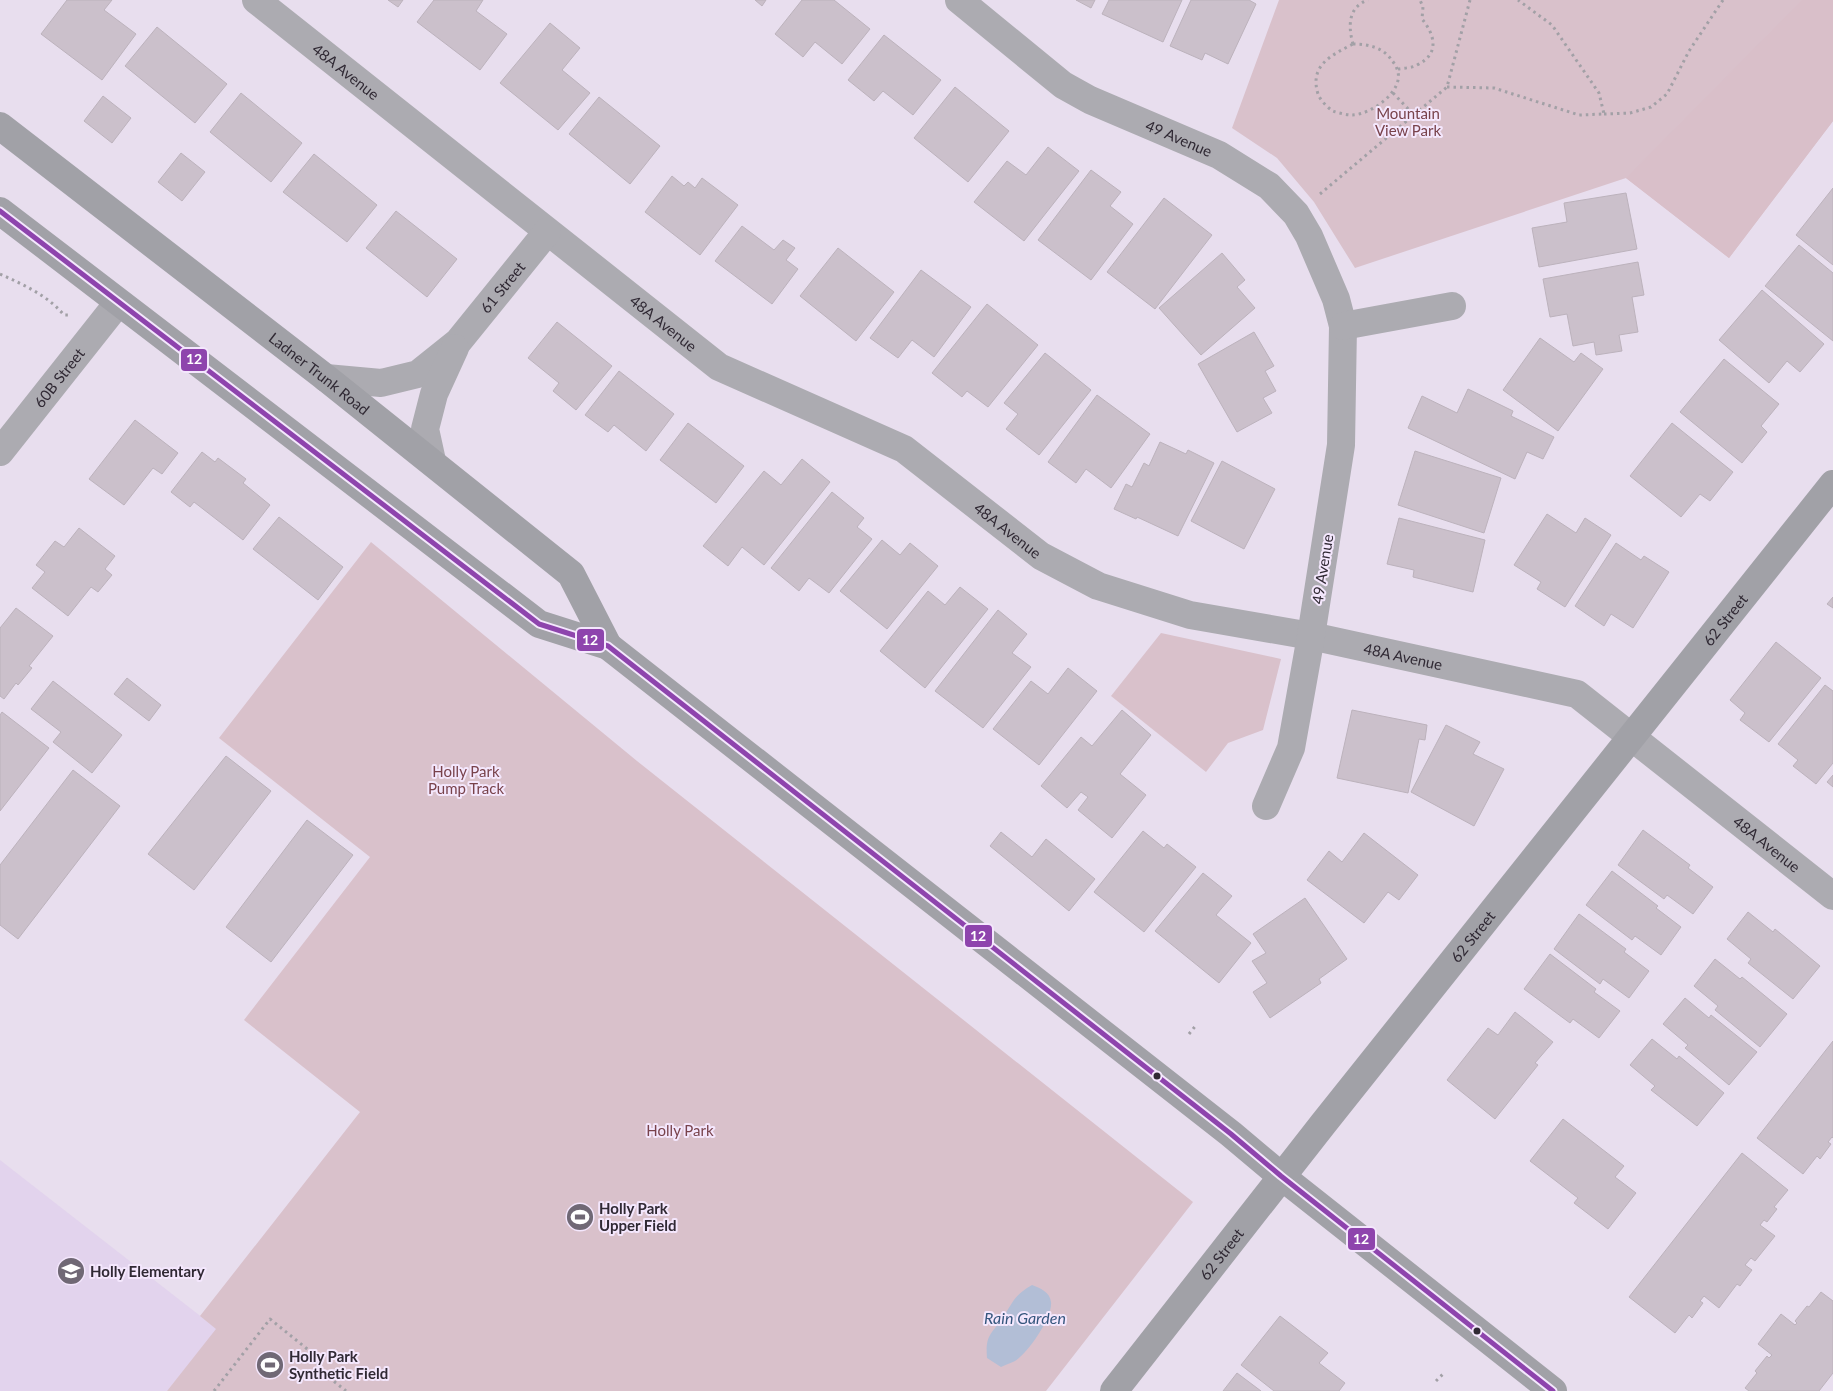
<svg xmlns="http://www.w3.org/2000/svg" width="1833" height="1391" font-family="Lato,sans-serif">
  <rect width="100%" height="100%" fill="#e8deee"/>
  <path fill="#e2d3ed" d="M 0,1160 L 217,1329 L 167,1391 L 0,1391 Z"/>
  <path fill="#d9c1cb" d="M 1279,0 L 1833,0 L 1833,121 L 1729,258 L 1626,178 L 1355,268 L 1314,202 L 1277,158 L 1232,128 Z
    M 371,542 L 637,761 L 1193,1202 L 1046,1391 L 167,1391 L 216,1329 L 200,1316 L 360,1112 L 244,1020 L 370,857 L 219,738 Z
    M 1161,633 L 1281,659 L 1263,730 L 1228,743 L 1206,772 L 1111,696 Z"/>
  <path fill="#d9bfc9" d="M 1802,0 L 1833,0 L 1833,121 L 1729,258 L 1626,178 Z"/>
  <path fill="#b2bed6" d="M 1032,1285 C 1040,1288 1050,1292 1051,1302 C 1053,1317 1028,1353 1015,1361 C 1011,1363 1005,1365 1001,1367 L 987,1358 C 985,1334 992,1334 1004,1316 C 1014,1300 1015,1295 1032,1285 Z"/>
  <path fill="#cbc0cb" stroke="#bcb2bc" d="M 67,0 L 112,0 L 104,10 L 136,34 L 102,80 L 41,34 Z
    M 388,0 L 403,0 L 398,7 Z
    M 434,0 L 483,0 L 476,11 L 507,34 L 480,70 L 417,22 Z
    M 755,0 L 766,0 L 762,6 Z
    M 802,0 L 834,0 L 870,29 L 842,64 L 815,42 L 803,57 L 775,34 Z
    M 1076,0 L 1095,0 L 1091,8 Z
    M 1109,0 L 1182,0 L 1163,42 L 1102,14 Z
    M 1191,0 L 1249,0 L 1256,4 L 1228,64 L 1205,53 L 1202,60 L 1170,46 Z
    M 550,23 L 580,48 L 562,70 L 590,93 L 558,130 L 500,83 Z
    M 157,27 L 227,84 L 195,123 L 125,66 Z
    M 884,35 L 941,80 L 913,115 L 883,91 L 874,101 L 848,80 Z
    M 955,87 L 1009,131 L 968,182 L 914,138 Z
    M 241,93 L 302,143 L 271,182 L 210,132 Z
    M 103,96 L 131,118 L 112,143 L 84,121 Z
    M 599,97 L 660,146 L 630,184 L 569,134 Z
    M 1048,147 L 1079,171 L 1024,241 L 974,202 L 1007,161 L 1026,175 Z
    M 181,153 L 205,172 L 182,201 L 158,182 Z
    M 314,154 L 377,205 L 347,242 L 283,192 Z
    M 1091,170 L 1121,192 L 1110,206 L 1133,224 L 1091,280 L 1038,240 Z
    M 672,176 L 684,186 L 688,182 L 695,188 L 702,178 L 738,205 L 700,255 L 645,212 Z
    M 1833,188 L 1833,265 L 1796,235 Z
    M 1626,193 L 1637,249 L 1539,267 L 1532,228 L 1567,222 L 1564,203 Z
    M 1164,198 L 1212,235 L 1155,309 L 1107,272 Z
    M 396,211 L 457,259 L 427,297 L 366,248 Z
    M 742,226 L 774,250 L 783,240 L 795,248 L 786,260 L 798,269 L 772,304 L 715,261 Z
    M 1799,245 L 1833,273 L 1833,341 L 1765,286 Z
    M 838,248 L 894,292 L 856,341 L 800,296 Z
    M 1222,253 L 1245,280 L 1237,287 L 1255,308 L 1201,355 L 1159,308 Z
    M 1638,262 L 1644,295 L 1632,297 L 1638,332 L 1619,335 L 1622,351 L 1596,355 L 1594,342 L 1573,346 L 1567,314 L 1550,317 L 1543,279 Z
    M 921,270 L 971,307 L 934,357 L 912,340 L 898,358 L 870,338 Z
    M 1762,290 L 1824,344 L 1800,372 L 1787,361 L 1769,383 L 1719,340 Z
    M 987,304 L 1038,345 L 988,407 L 967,391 L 962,397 L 932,373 Z
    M 557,322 L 612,366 L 576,410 L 553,391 L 559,383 L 528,358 Z
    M 1254,332 L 1274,366 L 1265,371 L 1276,391 L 1263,398 L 1272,413 L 1237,432 L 1198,364 Z
    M 1540,338 L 1574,362 L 1581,353 L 1603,369 L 1558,431 L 1503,390 Z
    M 1045,353 L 1091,390 L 1039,455 L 1006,429 L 1018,414 L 1004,403 Z
    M 1724,359 L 1779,404 L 1761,426 L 1767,432 L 1742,463 L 1680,412 Z
    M 619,371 L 674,414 L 646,451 L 614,425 L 608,432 L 585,415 Z
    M 1468,389 L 1513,411 L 1511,416 L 1554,437 L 1543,459 L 1527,452 L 1515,479 L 1408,428 L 1422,396 L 1457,413 Z
    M 1097,395 L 1150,434 L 1111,488 L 1086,469 L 1076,483 L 1048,462 Z
    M 135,420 L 178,453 L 162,474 L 153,468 L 124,505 L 89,479 Z
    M 688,423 L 744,466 L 716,503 L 660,460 Z
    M 1672,423 L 1733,472 L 1710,501 L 1700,494 L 1681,517 L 1630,476 Z
    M 1160,442 L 1186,454 L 1188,450 L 1214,463 L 1178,536 L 1137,517 L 1136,519 L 1114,509 L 1126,484 L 1132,487 L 1144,463 L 1149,466 Z
    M 1415,451 L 1501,478 L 1484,533 L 1398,505 Z
    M 202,452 L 215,462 L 218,458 L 246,479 L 243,483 L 270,505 L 243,540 L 194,502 L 190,507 L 171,492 Z
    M 802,459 L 830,482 L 764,565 L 742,547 L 728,566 L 703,546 L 764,471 L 781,485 Z
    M 1222,461 L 1275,489 L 1244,549 L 1191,521 Z
    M 832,492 L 864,518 L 857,527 L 872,539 L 829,593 L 809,578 L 799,591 L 771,568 Z
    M 1547,514 L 1576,533 L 1585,518 L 1611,535 L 1565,607 L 1537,589 L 1541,582 L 1514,565 Z
    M 279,517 L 343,567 L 318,600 L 253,549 Z
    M 1399,518 L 1485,540 L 1473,592 L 1413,577 L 1414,570 L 1387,564 Z
    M 79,528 L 115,556 L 105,569 L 112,575 L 98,592 L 91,587 L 68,616 L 32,588 L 45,572 L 36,565 L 55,541 L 64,547 Z
    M 882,540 L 900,555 L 910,543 L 938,566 L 887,629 L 840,591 Z
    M 1616,543 L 1641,560 L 1644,556 L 1669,572 L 1633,628 L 1611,614 L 1604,626 L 1575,606 Z
    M 960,587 L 988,609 L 925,688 L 880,651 L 928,591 L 945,605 Z
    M 1833,597 L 1833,608 L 1827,604 Z
    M 16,608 L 53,636 L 29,666 L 32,668 L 18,685 L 16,683 L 4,699 L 0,696 L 0,628 Z
    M 998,610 L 1027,634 L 1012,653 L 1031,667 L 983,728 L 935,691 Z
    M 1776,642 L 1821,678 L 1769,742 L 1740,720 L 1745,713 L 1730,700 Z
    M 1068,668 L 1097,691 L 1039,765 L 993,729 L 1031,681 L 1048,694 Z
    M 127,678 L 161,705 L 149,721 L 114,694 Z
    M 53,681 L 122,735 L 92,773 L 53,742 L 61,732 L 31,709 Z
    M 1825,685 L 1833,691 L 1833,763 L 1816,784 L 1793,766 L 1798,760 L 1778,744 Z
    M 1122,710 L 1151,735 L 1120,774 L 1146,795 L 1112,838 L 1078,810 L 1088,797 L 1081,792 L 1067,808 L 1041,786 L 1081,737 L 1092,746 Z
    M 1352,710 L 1427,725 L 1425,740 L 1419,739 L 1408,793 L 1337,778 Z
    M 2,712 L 49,748 L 0,811 L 0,715 Z
    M 1446,725 L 1480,742 L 1473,754 L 1504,769 L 1474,826 L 1411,792 Z
    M 226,756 L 271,791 L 194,890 L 148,854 Z
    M 73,770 L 120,806 L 18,939 L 0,925 L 0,865 Z
    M 1833,775 L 1833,787 L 1827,782 Z
    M 307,820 L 353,855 L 271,962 L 226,927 Z
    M 1643,830 L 1690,865 L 1688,868 L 1713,887 L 1693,914 L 1667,895 L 1664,899 L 1618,865 Z
    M 1143,831 L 1164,848 L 1167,844 L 1196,867 L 1144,932 L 1094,892 Z
    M 1001,832 L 1032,857 L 1046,839 L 1095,879 L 1069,911 L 990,846 Z
    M 1364,833 L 1418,875 L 1399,900 L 1388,892 L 1364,923 L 1307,880 L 1329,851 L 1342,862 Z
    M 1612,871 L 1658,906 L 1656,908 L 1681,927 L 1661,955 L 1635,936 L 1632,940 L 1586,905 Z
    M 1203,873 L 1232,896 L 1216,915 L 1251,943 L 1219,983 L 1155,931 Z
    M 1305,898 L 1347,959 L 1319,979 L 1321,983 L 1270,1018 L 1253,992 L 1267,983 L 1252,961 L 1266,953 L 1253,934 Z
    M 1748,912 L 1773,932 L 1775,929 L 1820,966 L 1793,999 L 1748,963 L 1751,959 L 1727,939 Z
    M 1579,914 L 1626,949 L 1624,952 L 1649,971 L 1629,998 L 1603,979 L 1600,984 L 1554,949 Z
    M 1550,954 L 1596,989 L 1594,992 L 1620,1011 L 1599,1038 L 1573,1019 L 1570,1023 L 1524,989 Z
    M 1715,959 L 1740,979 L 1742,977 L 1787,1014 L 1760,1047 L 1715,1010 L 1718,1006 L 1694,986 Z
    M 1685,998 L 1709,1018 L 1711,1015 L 1757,1052 L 1729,1085 L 1685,1048 L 1688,1045 L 1663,1024 Z
    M 1515,1012 L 1553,1042 L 1535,1063 L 1538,1065 L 1495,1119 L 1447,1080 L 1488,1028 L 1498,1035 Z
    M 1652,1039 L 1677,1059 L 1679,1056 L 1724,1093 L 1697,1126 L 1651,1090 L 1655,1086 L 1630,1065 Z
    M 1833,1041 L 1833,1138 L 1832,1137 L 1828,1142 L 1831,1144 L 1820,1159 L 1817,1156 L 1803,1174 L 1757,1138 Z
    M 1563,1119 L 1624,1166 L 1615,1177 L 1636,1193 L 1608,1229 L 1574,1203 L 1578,1198 L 1530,1161 Z
    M 1742,1153 L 1788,1190 L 1774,1207 L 1777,1209 L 1767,1222 L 1764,1220 L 1760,1225 L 1775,1236 L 1755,1261 L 1751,1258 L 1745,1265 L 1752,1270 L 1740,1286 L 1737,1284 L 1719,1308 L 1704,1296 L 1700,1301 L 1703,1303 L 1692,1318 L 1689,1315 L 1675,1333 L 1629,1297 Z
    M 1821,1292 L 1833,1301 L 1833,1373 L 1819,1391 L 1749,1391 L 1745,1388 L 1757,1373 L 1755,1371 L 1767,1356 L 1769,1358 L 1772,1355 L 1758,1344 L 1781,1314 L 1795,1325 L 1797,1323 L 1795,1321 L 1807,1306 L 1809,1307 Z
    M 1280,1316 L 1328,1353 L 1319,1363 L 1345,1383 L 1339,1391 L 1274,1391 L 1241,1365 Z
    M 1237,1373 L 1261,1391 L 1223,1391 Z"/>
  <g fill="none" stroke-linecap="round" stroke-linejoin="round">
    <path stroke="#a2a0a6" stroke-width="3" stroke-dasharray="2.5 4" stroke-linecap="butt" d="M 1353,44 C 1367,44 1382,47 1391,59 C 1393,62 1396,65 1397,69 C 1406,90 1371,115 1352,115 C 1347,115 1338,113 1333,111 C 1328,108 1320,100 1318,94 C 1309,65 1332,55 1353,44 Z
      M 1353,44 C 1348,26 1348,7 1368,0
      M 1398,69 C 1404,68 1412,68 1417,65 C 1440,54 1435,35 1422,19 L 1423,7 L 1420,0
      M 1447,87 L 1494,88 L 1579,115 L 1604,114 L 1599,93 L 1552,25 L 1518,0
      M 1393,93 L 1414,115
      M 1604,114 L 1630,113 L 1651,107 L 1667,94 L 1689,51 L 1723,0
      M 1320,194 L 1447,87 L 1470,0
      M 0,274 C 24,285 47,295 64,315 L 69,315
      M 1189,1034 L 1197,1024
      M 1436,1381 L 1444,1373
      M 214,1391 L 270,1319 L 311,1352 L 321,1371 L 346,1391"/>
    <g stroke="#acabb1" stroke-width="28">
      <path id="s1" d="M 256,0 L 719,367 L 904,449 L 1041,556 L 1098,586 L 1190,615 L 1311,636 L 1577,694 L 1833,896"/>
      <path id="s2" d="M 959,0 L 1063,85 L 1090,100 L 1219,155 L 1269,186 L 1296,214 L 1309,236 L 1336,299 L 1343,326 L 1341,445 L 1311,636 L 1291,748 L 1266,806"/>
      <path d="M 1343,326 L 1452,306"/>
      <path id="s3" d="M 326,378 L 381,383 L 418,374 L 458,342 L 547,232"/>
      <path id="s4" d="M 0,452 L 118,303"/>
      <path d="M 432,461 L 425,429 L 434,394 L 455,348"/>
    </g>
    <g stroke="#a1a1a7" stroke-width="28">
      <path id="s5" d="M 0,126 L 326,378 L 571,574 L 608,646"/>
      <path d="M 0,211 L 539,624 L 608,646 L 1231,1134 L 1281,1176 L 1553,1391"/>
      <path id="s6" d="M 1114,1391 L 1323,1124 L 1833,484"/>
    </g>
    <defs>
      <path id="bus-1" d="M 0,211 L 539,624 L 608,646 L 1231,1134 L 1281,1176 L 1553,1391"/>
    </defs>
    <use href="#bus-1" stroke="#f4e7fd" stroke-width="9"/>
    <use href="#bus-1" stroke="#8e44ad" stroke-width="5"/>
  </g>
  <defs>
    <symbol id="stadium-disc" viewBox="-11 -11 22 22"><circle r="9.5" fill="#706875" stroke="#f4e7fd"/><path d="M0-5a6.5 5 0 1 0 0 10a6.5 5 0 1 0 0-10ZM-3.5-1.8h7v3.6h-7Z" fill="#fff"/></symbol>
    <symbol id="school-disc" viewBox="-11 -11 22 22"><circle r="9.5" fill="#706875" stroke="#f4e7fd"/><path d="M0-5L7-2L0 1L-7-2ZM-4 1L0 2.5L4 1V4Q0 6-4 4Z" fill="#fff"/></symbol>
  </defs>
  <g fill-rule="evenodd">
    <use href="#stadium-disc" x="564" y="1201" width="32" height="32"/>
    <use href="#school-disc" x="55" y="1255" width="32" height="32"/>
    <use href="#stadium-disc" x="254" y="1349" width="32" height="32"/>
  </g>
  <g fill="#302934" stroke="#f4e7fd" stroke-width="2">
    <circle cx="1157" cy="1076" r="4.5"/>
    <circle cx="1477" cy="1331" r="4.5"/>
  </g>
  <g text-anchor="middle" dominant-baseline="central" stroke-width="4" stroke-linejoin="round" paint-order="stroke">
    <g font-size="15" fill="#302934" stroke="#f4e7fd">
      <text stroke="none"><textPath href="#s1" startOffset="115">48A Avenue</textPath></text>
      <text stroke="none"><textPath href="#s2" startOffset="262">49 Avenue</textPath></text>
      <text stroke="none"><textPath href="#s3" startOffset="215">61 Street</textPath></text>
      <text stroke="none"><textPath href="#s1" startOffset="520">48A Avenue</textPath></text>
      <text stroke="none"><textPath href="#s5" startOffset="404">Ladner Trunk Road</textPath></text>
      <text stroke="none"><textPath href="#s4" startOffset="95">60B Street</textPath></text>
      <text stroke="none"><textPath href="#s1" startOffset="925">48A Avenue</textPath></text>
      <text transform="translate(1322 569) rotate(-81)">49 Avenue</text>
      <text stroke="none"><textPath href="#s6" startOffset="984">62 Street</textPath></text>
      <text stroke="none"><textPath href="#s1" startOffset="1345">48A Avenue</textPath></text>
      <text stroke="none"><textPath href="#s1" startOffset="1765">48A Avenue</textPath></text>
      <text stroke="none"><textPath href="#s6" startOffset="579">62 Street</textPath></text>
      <text stroke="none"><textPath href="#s6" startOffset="174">62 Street</textPath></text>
    </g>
    <g font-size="15" fill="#78424b" stroke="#f4e7fd">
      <text x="1408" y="113">Mountain<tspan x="1408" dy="17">View Park</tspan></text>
      <text x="466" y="771">Holly Park<tspan x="466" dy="17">Pump Track</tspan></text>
      <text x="680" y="1130">Holly Park</text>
    </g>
    <g font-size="15" font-weight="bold" fill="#302934" stroke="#f4e7fd" text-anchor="start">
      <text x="599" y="1208">Holly Park<tspan x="599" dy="17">Upper Field</tspan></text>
      <text x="90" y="1271">Holly Elementary</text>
      <text x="289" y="1356">Holly Park<tspan x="289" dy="17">Synthetic Field</tspan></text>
    </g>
    <g font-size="16" font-style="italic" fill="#35567d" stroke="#f4e7fd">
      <text x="1025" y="1317">Rain Garden</text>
    </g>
  </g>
  <g stroke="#f4e7fd" stroke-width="2">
    <rect x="180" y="348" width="28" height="24" rx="5" fill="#8e44ad"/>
    <rect x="576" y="628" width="29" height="24" rx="5" fill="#8e44ad"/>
    <rect x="964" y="924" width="29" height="24" rx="5" fill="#8e44ad"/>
    <rect x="1347" y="1227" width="29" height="24" rx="5" fill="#8e44ad"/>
  </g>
  <g font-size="14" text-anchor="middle" font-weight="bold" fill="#fff">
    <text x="194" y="364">12</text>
    <text x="590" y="645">12</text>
    <text x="978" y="941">12</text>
    <text x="1361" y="1244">12</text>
  </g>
</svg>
